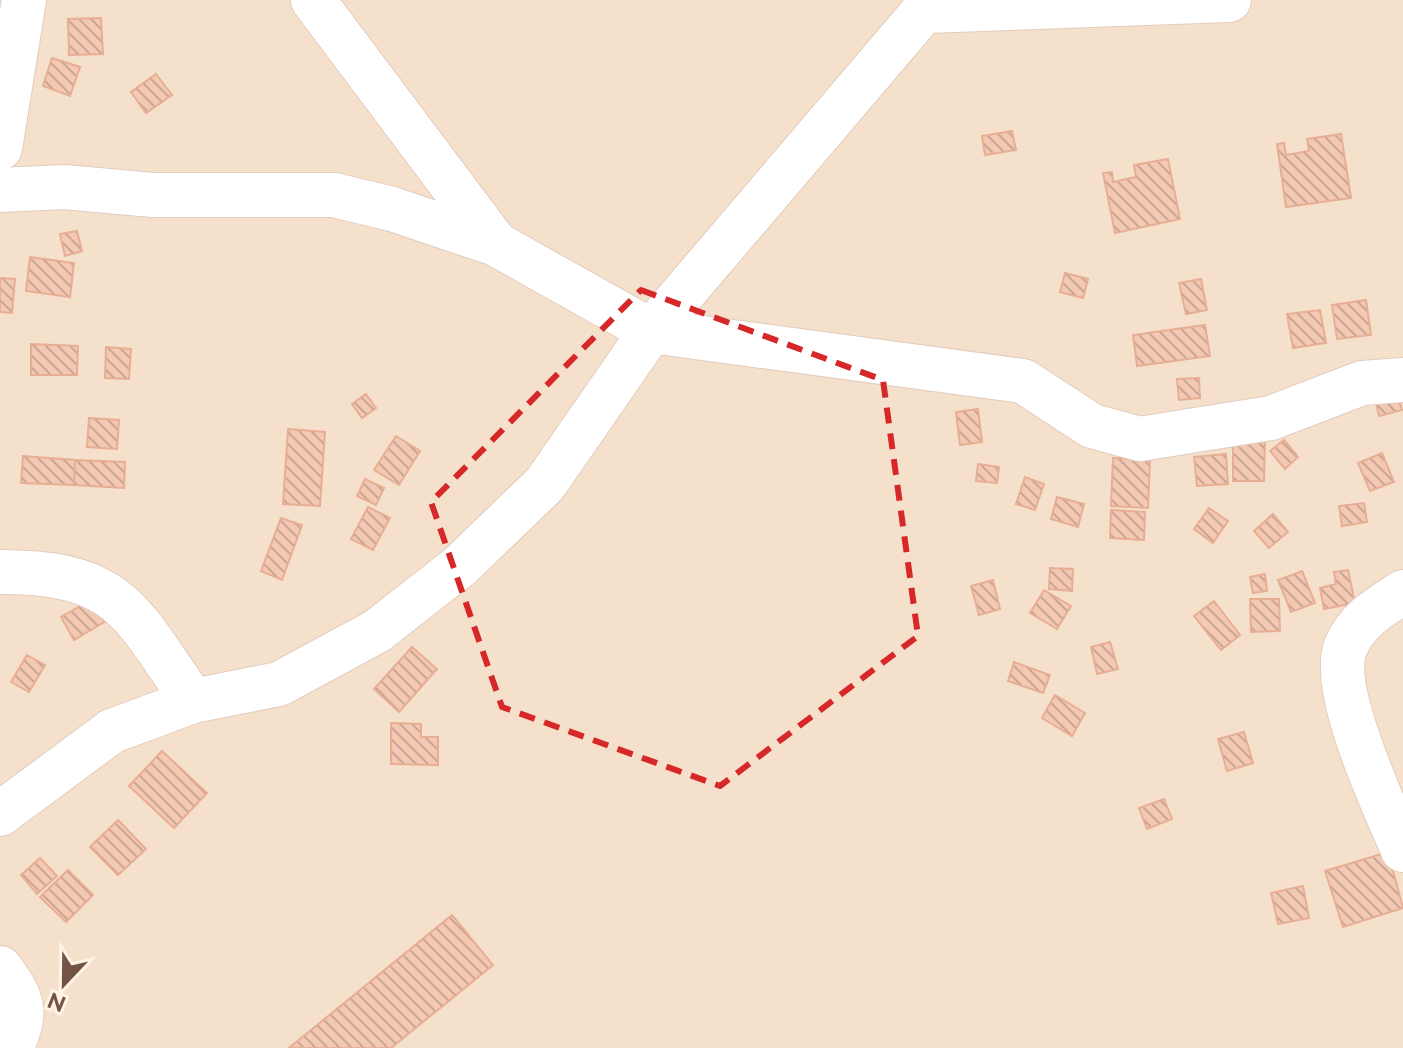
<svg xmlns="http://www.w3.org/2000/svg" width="1403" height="1048" font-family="Raleway,sans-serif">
  <defs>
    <pattern id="building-back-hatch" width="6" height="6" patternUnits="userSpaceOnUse" patternTransform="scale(2)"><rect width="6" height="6" fill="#f4c9b4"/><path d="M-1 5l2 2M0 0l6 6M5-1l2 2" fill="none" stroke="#caa694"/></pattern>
  </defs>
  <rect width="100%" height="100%" fill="#fdefde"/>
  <path fill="#f5e0cc" d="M 0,0 L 1403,0 L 1403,1048 L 0,1048 Z"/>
  <path fill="url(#building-back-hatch)" stroke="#e7ae94" stroke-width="2" d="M 101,18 L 103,54 L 69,55 L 68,19 Z
    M 52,58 L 80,67 L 70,96 L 43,86 Z
    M 156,74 L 172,95 L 146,113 L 131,92 Z
    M 1012,131 L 1016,150 L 985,155 L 982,136 Z
    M 1341,134 L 1351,198 L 1286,207 L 1277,144 L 1284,143 L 1286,155 L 1309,151 L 1307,139 Z
    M 1168,159 L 1180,219 L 1115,233 L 1103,173 L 1112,172 L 1113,182 L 1136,177 L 1134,165 Z
    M 77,231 L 82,251 L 65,256 L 60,234 Z
    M 30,257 L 74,263 L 70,297 L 26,291 Z
    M 1065,273 L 1088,279 L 1083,298 L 1060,292 Z
    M 0,278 L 15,279 L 12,313 L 0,312 Z
    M 1201,279 L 1207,310 L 1186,314 L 1179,283 Z
    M 1366,300 L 1371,335 L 1337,339 L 1332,305 Z
    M 1320,310 L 1326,343 L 1293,348 L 1287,314 Z
    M 1205,325 L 1210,356 L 1137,366 L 1133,335 Z
    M 31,344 L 78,346 L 77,375 L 31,375 Z
    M 106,347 L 131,349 L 129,379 L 105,378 Z
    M 1199,378 L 1200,398 L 1179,400 L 1177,379 Z
    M 1396,386 L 1402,410 L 1379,416 L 1373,391 Z
    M 366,394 L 376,408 L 362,418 L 352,404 Z
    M 978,409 L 982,442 L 960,445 L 956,412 Z
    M 89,418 L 119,420 L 117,449 L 87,447 Z
    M 288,429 L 325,432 L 320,506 L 283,504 Z
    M 396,436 L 420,451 L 399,485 L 374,470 Z
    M 1233,437 L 1265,438 L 1264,481 L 1233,481 Z
    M 1284,440 L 1298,457 L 1285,469 L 1270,451 Z
    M 1382,453 L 1394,482 L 1370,491 L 1358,463 Z
    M 1226,454 L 1228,484 L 1197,486 L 1194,457 Z
    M 23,456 L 75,460 L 74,485 L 21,483 Z
    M 1113,458 L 1150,460 L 1148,508 L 1111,506 Z
    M 75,460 L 125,462 L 124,488 L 74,485 Z
    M 978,464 L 999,467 L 997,483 L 976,481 Z
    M 1025,477 L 1044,484 L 1035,510 L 1016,504 Z
    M 365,479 L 384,488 L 376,505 L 357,496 Z
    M 1057,497 L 1084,504 L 1078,527 L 1051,519 Z
    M 1364,503 L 1367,522 L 1342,526 L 1339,506 Z
    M 368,507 L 390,518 L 373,550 L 351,539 Z
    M 1209,508 L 1228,521 L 1213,543 L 1194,529 Z
    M 1111,510 L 1145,512 L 1144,540 L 1110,538 Z
    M 1273,514 L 1288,532 L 1269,548 L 1254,531 Z
    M 281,518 L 302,525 L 282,580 L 261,571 Z
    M 1050,568 L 1073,569 L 1072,591 L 1049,589 Z
    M 1348,570 L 1355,603 L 1324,609 L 1320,588 L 1336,584 L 1334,572 Z
    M 1302,571 L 1315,603 L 1291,612 L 1278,580 Z
    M 1265,574 L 1267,591 L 1253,593 L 1250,577 Z
    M 993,580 L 1000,609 L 979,615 L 971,586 Z
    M 1044,590 L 1071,606 L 1057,629 L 1030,613 Z
    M 93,599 L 106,621 L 74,640 L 61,617 Z
    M 1250,599 L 1279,599 L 1280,631 L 1251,632 Z
    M 1214,601 L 1240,635 L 1221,650 L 1194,616 Z
    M 1110,642 L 1118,669 L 1097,674 L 1091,647 Z
    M 412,647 L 437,669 L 399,712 L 374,689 Z
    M 27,655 L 45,665 L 29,692 L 11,682 Z
    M 1014,662 L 1050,675 L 1043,693 L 1008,681 Z
    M 1055,695 L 1085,713 L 1072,736 L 1042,718 Z
    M 391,723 L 421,724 L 421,737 L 438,737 L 438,765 L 391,764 Z
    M 1244,732 L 1253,763 L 1227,771 L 1218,739 Z
    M 162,751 L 207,793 L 174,828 L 129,786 Z
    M 1164,799 L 1172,819 L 1147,829 L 1139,808 Z
    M 118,820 L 146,849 L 118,875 L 90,847 Z
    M 1388,852 L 1403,908 L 1343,927 L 1325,871 Z
    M 40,858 L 57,876 L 37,894 L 21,875 Z
    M 68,870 L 93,895 L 66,922 L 40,897 Z
    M 1303,886 L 1309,918 L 1278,924 L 1271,893 Z
    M 452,915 L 493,965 L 391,1048 L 289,1048 Z"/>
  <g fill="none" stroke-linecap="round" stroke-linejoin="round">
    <defs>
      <path id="street" d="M 313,0 L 496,244
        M 926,11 L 1229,0
        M 0,148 L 24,0
        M 0,190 L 64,187 L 153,195 L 334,195 L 392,209 L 496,244 L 651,331 L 1023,381 L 1092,426 L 1140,439 L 1271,418 L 1362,383 L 1403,380
        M 0,572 C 121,572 130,611 193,701
        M 1403,592 C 1380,607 1358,619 1346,646 C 1328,688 1385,808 1403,850
        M 0,814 L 112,731 L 193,701 L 279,684 L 377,631 L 460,566 L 545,484 L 651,331 L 933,0
        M 0,968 C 23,998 29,1013 11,1048"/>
    </defs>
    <use href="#street" stroke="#e3ccbd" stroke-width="46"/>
    <use href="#street" stroke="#fff" stroke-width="44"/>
  </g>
  <path fill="none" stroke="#d62828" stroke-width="6" stroke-dasharray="16 10" stroke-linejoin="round" d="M 641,290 L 883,380 L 918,636 L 720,786 L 502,707 L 431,502 Z"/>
  <g transform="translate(64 984) rotate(202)" stroke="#fff3e5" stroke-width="6" paint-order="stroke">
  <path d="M0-6L14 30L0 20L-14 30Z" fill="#745345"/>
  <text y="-12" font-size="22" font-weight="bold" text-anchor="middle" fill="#745345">N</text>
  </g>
</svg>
